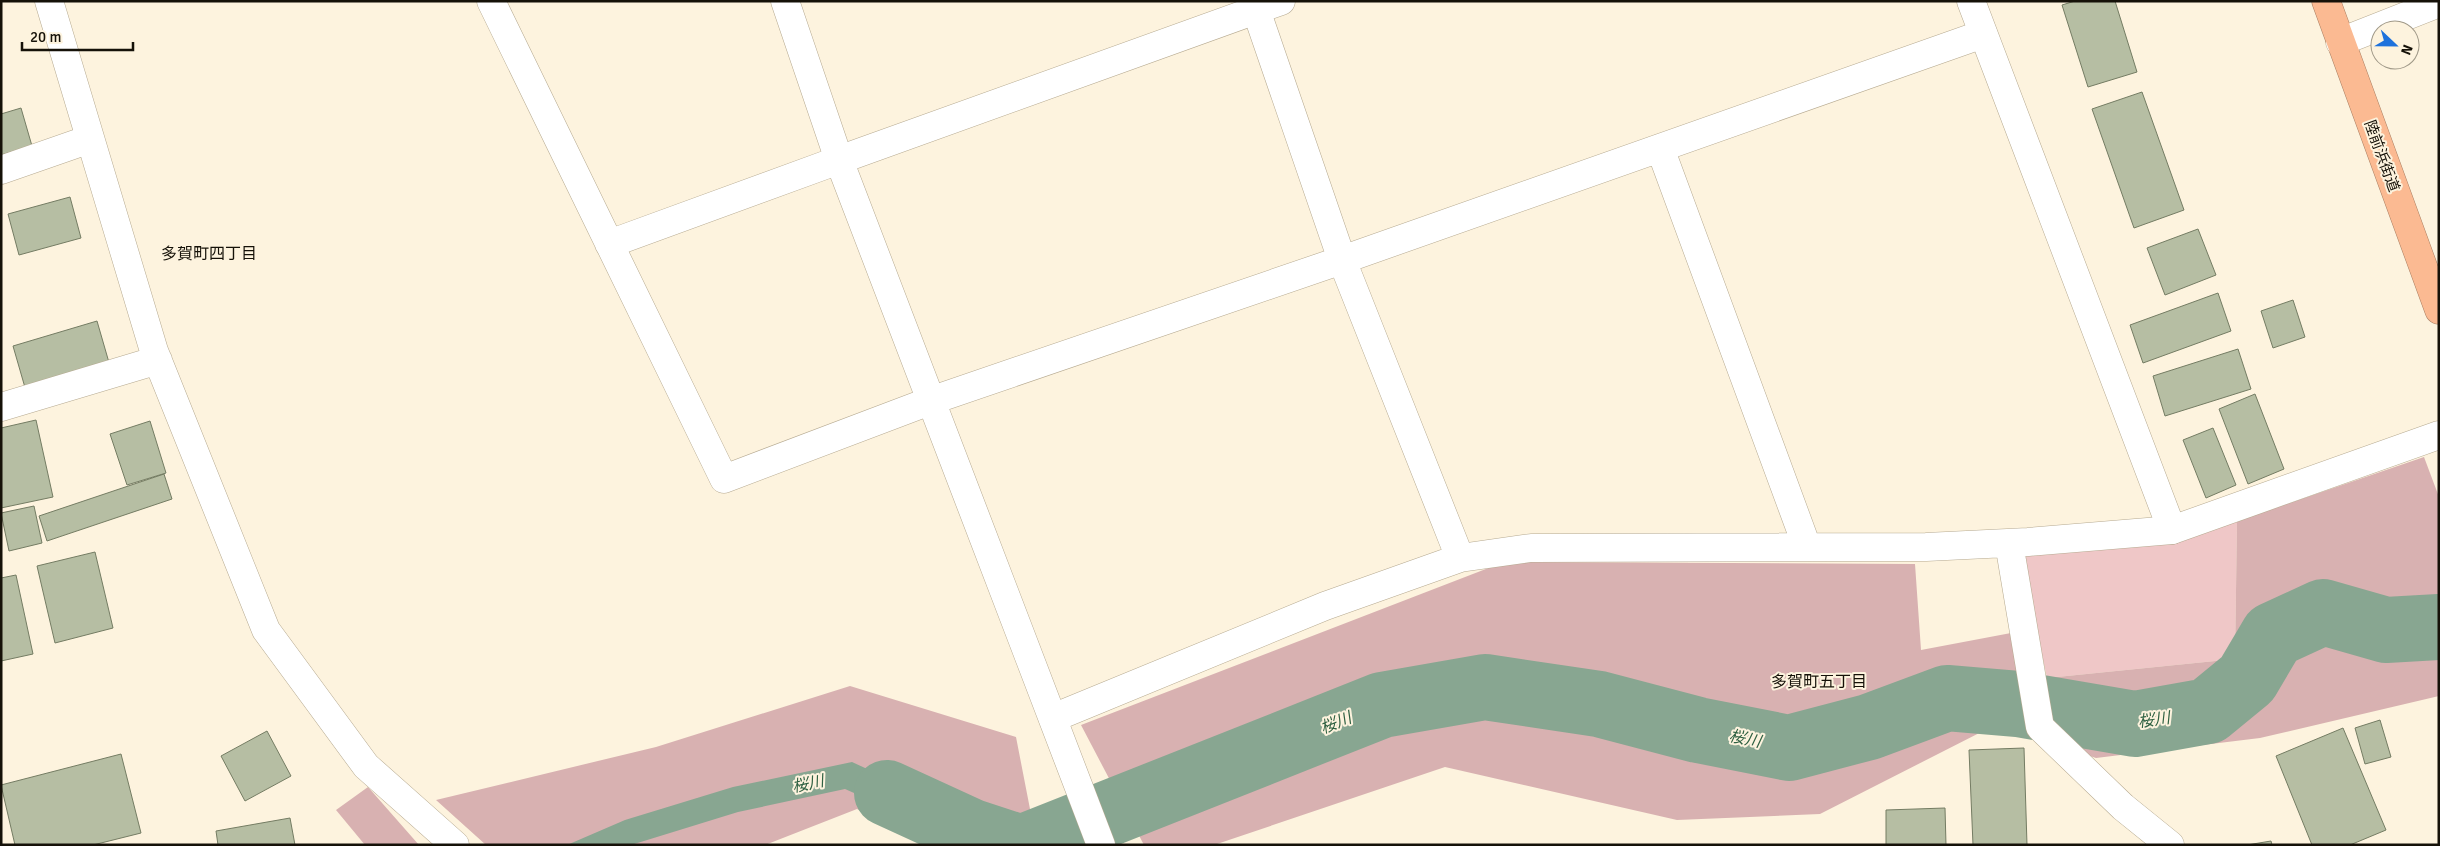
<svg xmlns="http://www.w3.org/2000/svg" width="2440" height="846" font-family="Signika,'Noto Sans JP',sans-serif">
  <rect width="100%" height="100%" fill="#fdf3de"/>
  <path fill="#efc7c7" d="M 2237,521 L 2235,659 L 2047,678 L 2021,557 Z"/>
  <path fill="#d8b1b1" d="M 2424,457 L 2439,497 L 2439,696 L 2260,738 L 2096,758 L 1995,725 L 1820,814 L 1677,820 L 1445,767 L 1214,845 L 1144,845 L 1081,725 L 1504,562 L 1915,564 L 1921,650 L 2011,633 L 2047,678 L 2235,659 L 2237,521 Z
    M 850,686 L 1016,737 L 1037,845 L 931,845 L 857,809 L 765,845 L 486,845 L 436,800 L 656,747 Z
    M 368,787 L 419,845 L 365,845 L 336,810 Z"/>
  <path fill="#88a691" d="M 2321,599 L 2386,615 L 2439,613 L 2439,640 L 2383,644 L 2323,626 L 2281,644 L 2255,684 L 2237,672 L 2264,627 Z
    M 852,762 L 976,819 L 967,843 L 845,789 L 738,812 L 631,845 L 567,845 L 625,820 L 733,787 Z"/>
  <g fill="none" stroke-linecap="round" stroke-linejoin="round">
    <path stroke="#88a691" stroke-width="66" d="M 887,793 L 972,832 L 1012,845
      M 1029,845 L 1382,705 L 1485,687 L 1599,704 L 1698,730 L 1789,748 L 1869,727 L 1947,698 L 2018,704 L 2135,724 L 2208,711 L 2247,679 L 2273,635 L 2323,612 L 2386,630 L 2439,627"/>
  </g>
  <path fill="#b6bea3" stroke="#747c63" d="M 2075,1 L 2115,1 L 2137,72 L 2088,87 L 2062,5 Z
    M 2142,92 L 2184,210 L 2134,228 L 2092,109 Z
    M 21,108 L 32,146 L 1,155 L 1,114 Z
    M 70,197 L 81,238 L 19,255 L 8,214 Z
    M 2198,229 L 2216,275 L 2165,295 L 2147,248 Z
    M 2218,293 L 2231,331 L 2143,363 L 2130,325 Z
    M 2293,300 L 2305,337 L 2273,348 L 2261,311 Z
    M 97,321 L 110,366 L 26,391 L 13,346 Z
    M 2238,349 L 2251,389 L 2165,416 L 2153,376 Z
    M 2255,394 L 2284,469 L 2248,484 L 2219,409 Z
    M 36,420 L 53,497 L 1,508 L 1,428 Z
    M 150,421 L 166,473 L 127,485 L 110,434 Z
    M 2213,428 L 2236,485 L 2206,498 L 2183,440 Z
    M 164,474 L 172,499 L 47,541 L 39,516 Z
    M 34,506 L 42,543 L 9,551 L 1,513 Z
    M 95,552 L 113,628 L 55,643 L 37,566 Z
    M 16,575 L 33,654 L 1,661 L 1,578 Z
    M 2380,720 L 2391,757 L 2365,764 L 2355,728 Z
    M 2343,728 L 2386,830 L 2350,845 L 2312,845 L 2276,756 Z
    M 267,731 L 291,776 L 245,801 L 221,756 Z
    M 2024,748 L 2027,845 L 1973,845 L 1969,750 Z
    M 121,754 L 141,833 L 93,845 L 15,845 L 1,785 Z
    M 1945,808 L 1946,845 L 1886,845 L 1886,810 Z
    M 290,818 L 295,845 L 218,845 L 216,831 Z
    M 2271,841 L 2272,845 L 2247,845 Z"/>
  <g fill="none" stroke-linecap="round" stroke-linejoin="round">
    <defs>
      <path id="street" d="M 49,1 L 154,351 L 266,630 L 366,766 L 455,845
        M 491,1 L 724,479 L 930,401 L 1342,260 L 1983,34
        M 1253,1 L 1342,260 L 1460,558
        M 2340,42 L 2439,3
        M 1660,148 L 1807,547
        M 1,170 L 90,139
        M 609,244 L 839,160
        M 1,407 L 158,360
        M 2009,543 L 2040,727 L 2123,807 L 2170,845
        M 1053,718 L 1325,606 L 1460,558 L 1531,548 L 1926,547 L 2028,542 L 2172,530 L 2439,435"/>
      <path id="secondary" d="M 785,1 L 839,160 L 1101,845
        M 1971,1 L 2172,530
        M 839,160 L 1281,1"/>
      <path id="highway" d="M 2326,1 L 2439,310"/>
    </defs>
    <use href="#street" stroke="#b6aa91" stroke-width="29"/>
    <use href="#secondary" stroke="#b6aa91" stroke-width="29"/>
    <use href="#highway" stroke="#aa7f62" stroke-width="29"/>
    <use href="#street" stroke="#fff" stroke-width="28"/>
    <use href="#secondary" stroke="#fff" stroke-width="28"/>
    <use href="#highway" stroke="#fbba92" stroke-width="28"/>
  </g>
  <g text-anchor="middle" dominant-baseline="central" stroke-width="4" stroke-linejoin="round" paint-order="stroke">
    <g font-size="15" fill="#151108" stroke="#fdf3de">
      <text transform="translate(2382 156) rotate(70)">陸前浜街道</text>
    </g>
    <g font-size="16" fill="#151108" stroke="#fdf3de">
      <text x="209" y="254">多賀町四丁目</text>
      <text x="1819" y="682">多賀町五丁目</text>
    </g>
    <g font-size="16" font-style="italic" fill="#2e6041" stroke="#fdf3de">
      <text transform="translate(2154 720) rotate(-8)">桜川</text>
      <text transform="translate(1336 723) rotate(-22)">桜川</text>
      <text transform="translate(1745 739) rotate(11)">桜川</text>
      <text transform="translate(808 784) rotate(-12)">桜川</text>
    </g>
  </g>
  <rect width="2440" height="846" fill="none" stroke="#151108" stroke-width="5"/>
  <g transform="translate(2395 45) rotate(112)"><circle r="24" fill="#fdf3de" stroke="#a09988"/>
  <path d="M0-4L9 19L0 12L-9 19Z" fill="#1e72dc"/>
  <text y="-8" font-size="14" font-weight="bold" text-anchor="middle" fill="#151108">N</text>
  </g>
  <path d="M22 42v8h111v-8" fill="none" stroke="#151108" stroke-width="2.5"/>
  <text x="30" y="42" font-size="15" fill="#151108" stroke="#fdf3de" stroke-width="4" paint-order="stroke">20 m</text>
</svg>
